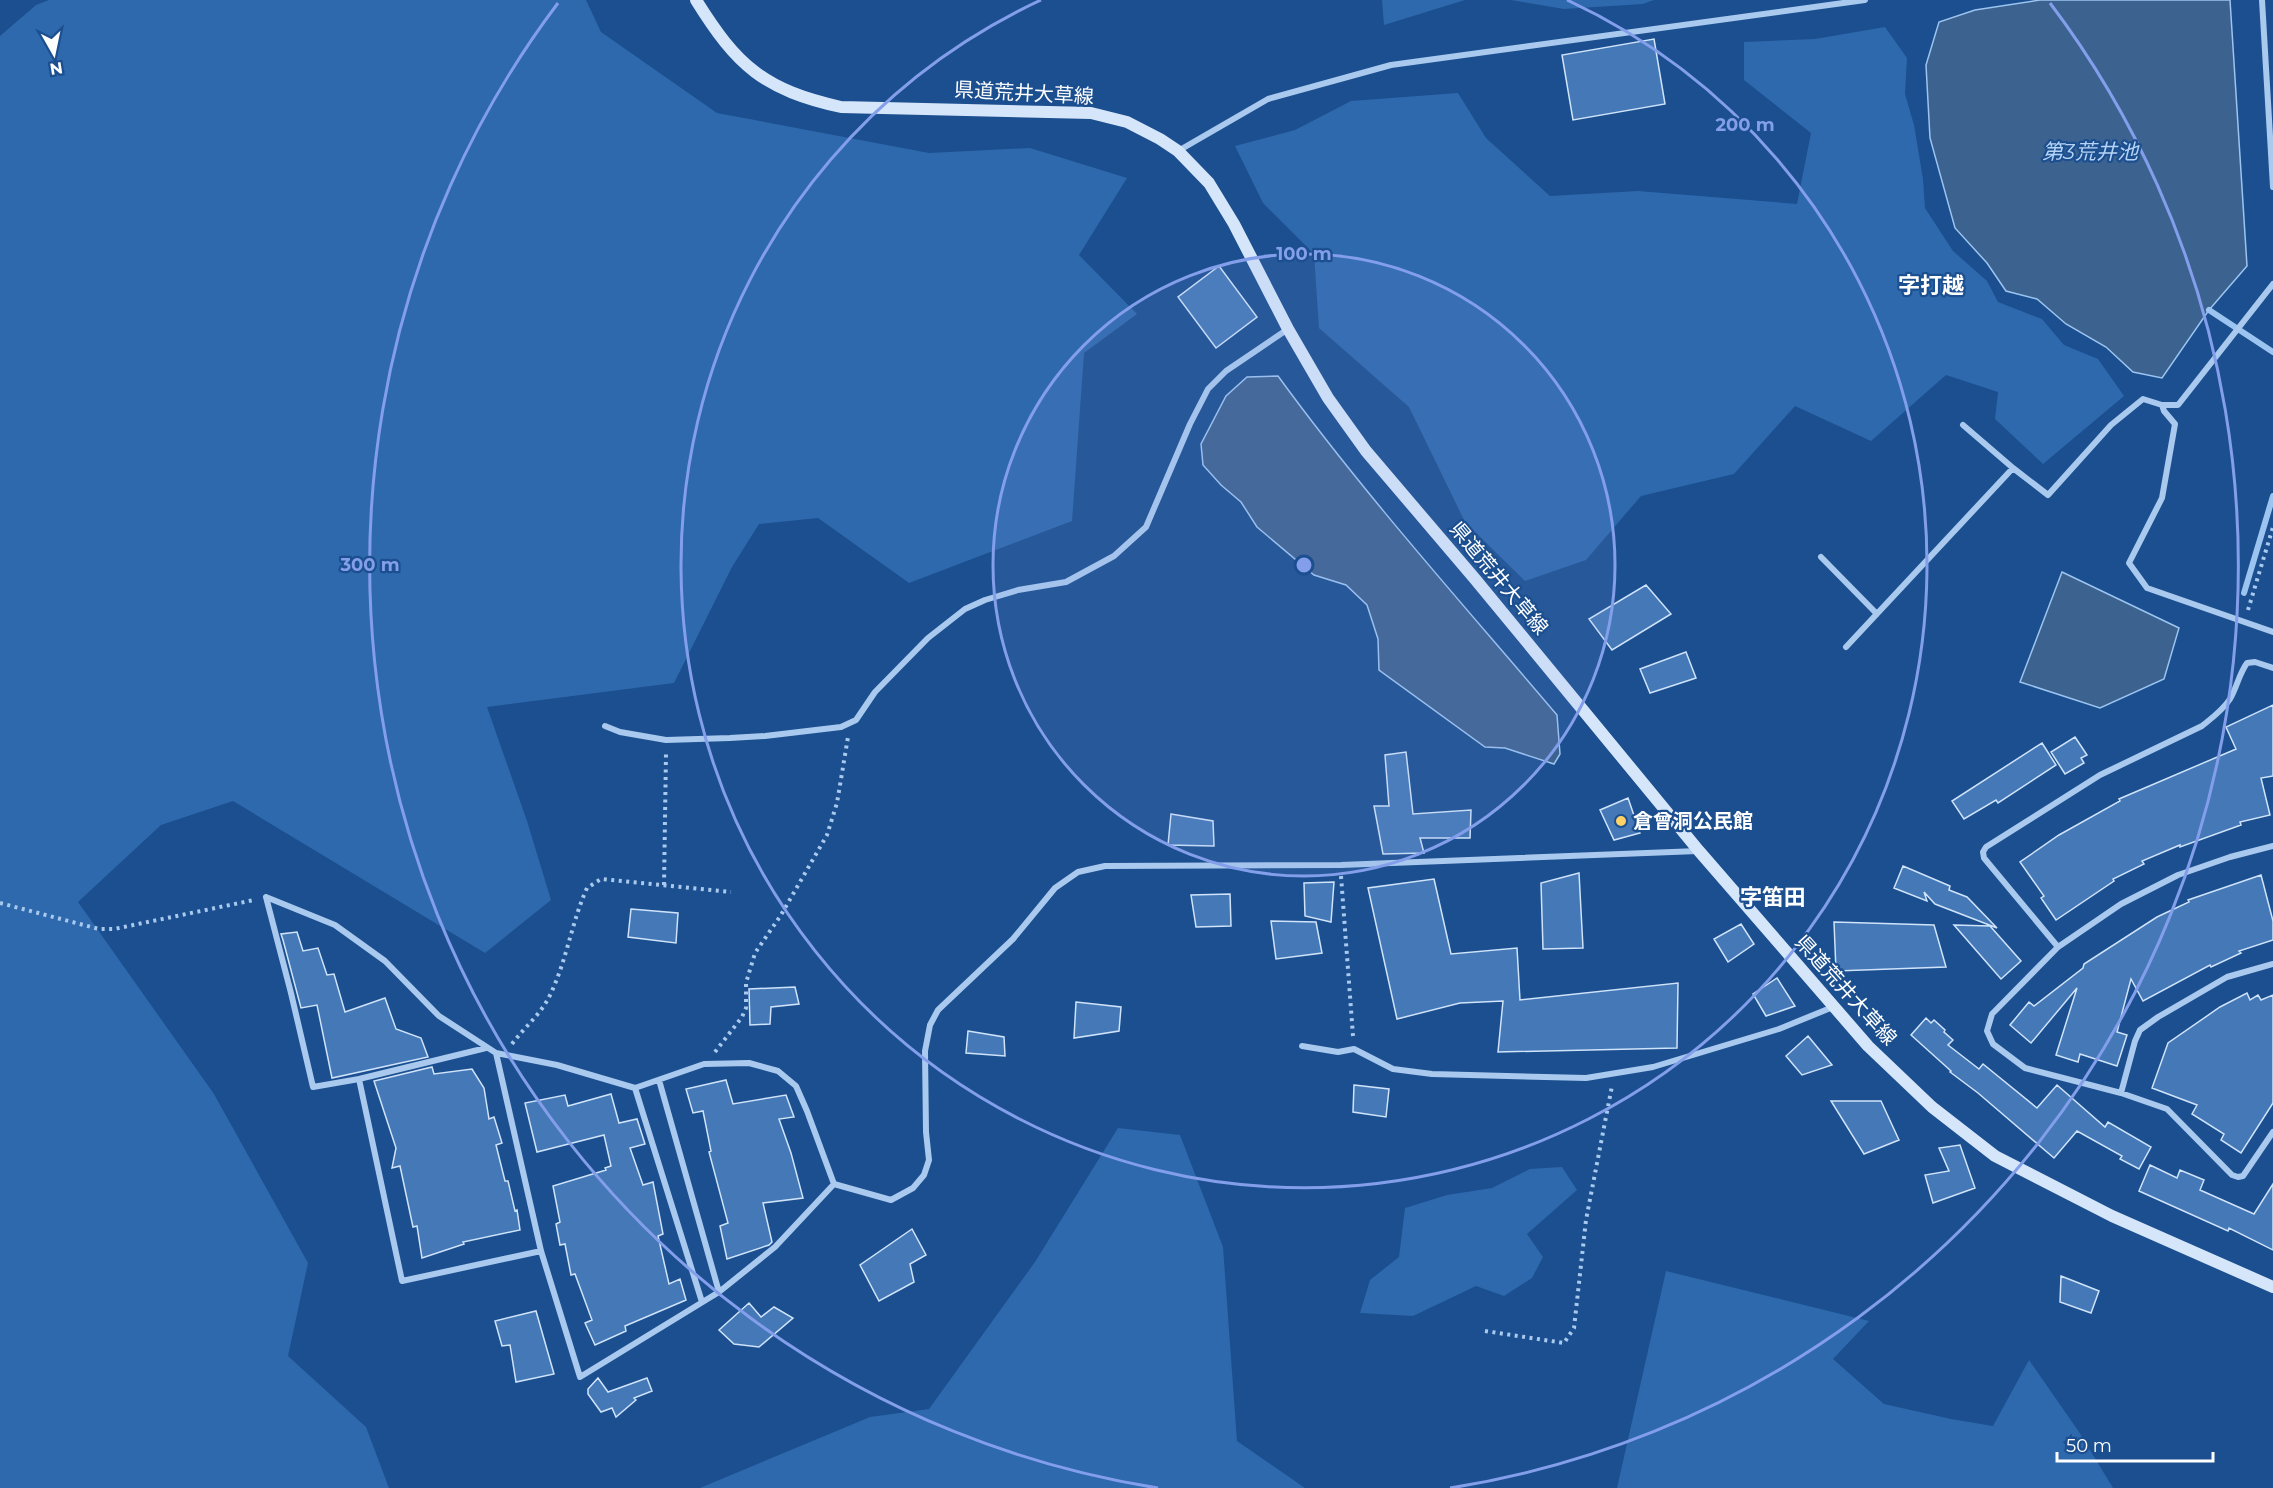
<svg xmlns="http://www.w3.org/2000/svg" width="2273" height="1488" font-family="Montserrat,'Noto Sans JP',sans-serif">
  <rect width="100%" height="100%" fill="#1b4f8f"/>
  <path fill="#2e69ad" d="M 49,0 L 586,0 L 601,32 L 717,113 L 929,153 L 1030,148 L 1127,178 L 1079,255 L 1137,314 L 1084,353 L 1072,521 L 909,583 L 818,518 L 759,524 L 732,567 L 674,683 L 487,707 L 527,821 L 551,900 L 485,953 L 233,801 L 161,825 L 78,902 L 214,1094 L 308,1263 L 288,1356 L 366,1427 L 389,1488 L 0,1488 L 0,36 L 36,5 Z
    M 1382,0 L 1465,0 L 1384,25 Z
    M 1511,0 L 1654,0 L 1643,4 L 1564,9 Z
    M 1885,27 L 1907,58 L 1905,94 L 1914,125 L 1923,179 L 1925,208 L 1953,251 L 1987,281 L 1998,302 L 2042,319 L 2064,345 L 2098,359 L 2124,396 L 2043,464 L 1995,419 L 1998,392 L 1946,375 L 1871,441 L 1795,406 L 1734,474 L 1641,496 L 1586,560 L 1525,581 L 1465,522 L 1409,407 L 1319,328 L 1314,254 L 1263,203 L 1235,146 L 1295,130 L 1351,101 L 1458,93 L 1486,138 L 1550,196 L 1638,191 L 1797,204 L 1811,133 L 1744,80 L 1744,42 L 1815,39 Z
    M 1118,1128 L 1180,1135 L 1223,1247 L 1237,1441 L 1305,1488 L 700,1488 L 870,1417 L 929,1409 L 1035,1262 Z
    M 1562,1167 L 1577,1190 L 1527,1234 L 1543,1257 L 1532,1278 L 1504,1296 L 1476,1286 L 1413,1316 L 1360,1313 L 1370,1280 L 1399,1257 L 1405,1208 L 1447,1195 L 1492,1188 L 1530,1169 Z
    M 1666,1271 L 1869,1321 L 1833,1359 L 1884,1404 L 1951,1419 L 1993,1426 L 2029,1360 L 2079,1432 L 2113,1488 L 1617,1488 Z"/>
  <path fill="#3c6290" stroke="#9cc4f0" stroke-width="1.5" d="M 2040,0 L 2230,0 L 2247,266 L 2209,310 L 2162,378 L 2133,372 L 2106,347 L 2066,324 L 2037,299 L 2006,291 L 1987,263 L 1955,228 L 1930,138 L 1926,65 L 1939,22 L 1975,10 Z
    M 1278,376 C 1364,494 1462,603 1557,715 L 1560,754 L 1554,764 L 1505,748 L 1485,747 L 1379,670 L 1378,639 L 1367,605 L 1346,585 L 1314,575 L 1257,527 L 1241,502 L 1221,485 L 1203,465 L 1201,444 L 1226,396 L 1247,377 Z
    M 2062,572 L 2179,628 L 2164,679 L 2100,708 L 2020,682 Z"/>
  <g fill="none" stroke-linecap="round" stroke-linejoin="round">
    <path stroke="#9cc4f0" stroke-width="6" d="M 2209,310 L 2273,352
      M 2244,593 L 2273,496"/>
  </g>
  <path fill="#4478b7" stroke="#cfe3fa" stroke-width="1.5" d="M 1654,39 L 1665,104 L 1573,120 L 1562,55 Z
    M 1219,266 L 1257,317 L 1216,348 L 1178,297 Z
    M 1646,585 L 1671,614 L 1612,650 L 1589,619 Z
    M 1686,652 L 1696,678 L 1650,693 L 1640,669 Z
    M 2273,705 L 2273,776 L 2261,778 L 2270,815 L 2240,822 L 2241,825 L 2180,847 L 2180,845 L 2142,861 L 2144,864 L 2113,879 L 2114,881 L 2056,920 L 2041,898 L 2044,896 L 2020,862 L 2059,835 L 2120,801 L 2119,799 L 2236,749 L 2226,727 Z
    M 2075,737 L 2087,755 L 2081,758 L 2084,763 L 2065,774 L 2051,752 Z
    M 2042,743 L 2056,765 L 1998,803 L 1996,800 L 1964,819 L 1952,801 Z
    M 1406,752 L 1413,814 L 1471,810 L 1470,838 L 1420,838 L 1424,853 L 1383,854 L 1374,806 L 1389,806 L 1385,755 Z
    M 1628,798 L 1640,833 L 1614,840 L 1600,810 Z
    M 1171,814 L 1213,821 L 1214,846 L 1168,845 Z
    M 1903,866 L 1950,886 L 1949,890 L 1967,897 L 1997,928 L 1935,904 L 1924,892 L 1927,901 L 1894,888 Z
    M 1579,873 L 1583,948 L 1543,949 L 1541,883 Z
    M 2261,875 L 2273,921 L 2273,940 L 2239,951 L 2241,953 L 2211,967 L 2210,965 L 2143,1001 L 2131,979 L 2117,1032 L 2127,1035 L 2117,1066 L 2080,1054 L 2078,1062 L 2056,1055 L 2077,988 L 2031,1043 L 2010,1025 L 2029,1002 L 2034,1006 L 2083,968 L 2084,964 L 2157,917 L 2189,902 L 2188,900 Z
    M 1434,879 L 1451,954 L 1517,948 L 1520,1000 L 1678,983 L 1677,1048 L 1498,1052 L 1503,1001 L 1460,1003 L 1397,1019 L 1368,888 Z
    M 1334,882 L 1331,922 L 1305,916 L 1304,883 Z
    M 1230,894 L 1231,926 L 1196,927 L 1191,895 Z
    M 631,909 L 678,913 L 676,943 L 628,937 Z
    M 1271,921 L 1316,922 L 1322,953 L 1276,959 Z
    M 1834,922 L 1934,925 L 1946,967 L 1836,971 Z
    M 1741,924 L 1754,944 L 1728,962 L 1714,939 Z
    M 1954,925 L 1990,926 L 2021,961 L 2001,979 Z
    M 297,932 L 303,951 L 318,948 L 327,975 L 334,974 L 345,1012 L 385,998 L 396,1029 L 421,1038 L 428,1057 L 332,1078 L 317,1005 L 301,1008 L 283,940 L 281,934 Z
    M 1777,978 L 1795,1006 L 1766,1016 L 1753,994 Z
    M 795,987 L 799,1004 L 771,1007 L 770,1024 L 750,1025 L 749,989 Z
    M 2247,993 L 2250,1000 L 2258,995 L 2261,1000 L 2273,995 L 2273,1103 L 2241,1153 L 2221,1140 L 2224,1134 L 2192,1114 L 2197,1105 L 2152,1088 L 2168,1043 L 2220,1007 Z
    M 1076,1002 L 1121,1007 L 1119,1031 L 1074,1038 Z
    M 1926,1018 L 1931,1023 L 1934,1020 L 1945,1030 L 1944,1032 L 1953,1040 L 1948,1045 L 1979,1069 L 1983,1064 L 2037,1108 L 2057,1085 L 2105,1127 L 2108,1122 L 2151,1147 L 2139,1169 L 2120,1159 L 2122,1156 L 2077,1131 L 2054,1158 L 1978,1093 L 1950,1072 L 1951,1071 L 1911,1035 Z
    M 968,1031 L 1004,1037 L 1005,1056 L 966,1053 Z
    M 1808,1036 L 1832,1065 L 1802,1075 L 1786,1056 Z
    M 432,1067 L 434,1074 L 472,1069 L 484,1088 L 489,1119 L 494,1117 L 502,1143 L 496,1145 L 505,1181 L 508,1181 L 515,1211 L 517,1210 L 520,1230 L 463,1242 L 464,1244 L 422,1258 L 417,1226 L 413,1227 L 400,1166 L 392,1168 L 396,1148 L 374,1081 Z
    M 726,1080 L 733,1104 L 786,1095 L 794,1117 L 779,1119 L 791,1153 L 803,1198 L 763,1203 L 772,1242 L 769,1245 L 727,1259 L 720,1226 L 728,1223 L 709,1152 L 711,1151 L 703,1111 L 693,1113 L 686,1089 Z
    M 1354,1085 L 1389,1089 L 1386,1117 L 1353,1112 Z
    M 611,1094 L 619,1123 L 637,1119 L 645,1144 L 630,1148 L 643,1185 L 653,1182 L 663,1234 L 658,1236 L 669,1284 L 680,1279 L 686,1300 L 625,1326 L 626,1331 L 595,1345 L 585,1323 L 592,1320 L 575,1274 L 571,1275 L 565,1244 L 560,1245 L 556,1224 L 560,1222 L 553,1186 L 606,1170 L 605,1168 L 611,1166 L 604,1135 L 537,1152 L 525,1103 L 565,1095 L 568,1106 Z
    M 1831,1101 L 1881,1101 L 1899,1140 L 1864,1154 Z
    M 1960,1145 L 1975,1188 L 1933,1203 L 1925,1175 L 1949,1171 L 1939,1148 Z
    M 2150,1165 L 2177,1178 L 2180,1170 L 2204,1180 L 2200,1190 L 2254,1214 L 2273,1184 L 2273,1250 L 2229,1228 L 2228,1231 L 2139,1191 Z
    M 912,1229 L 926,1255 L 910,1264 L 914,1282 L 879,1301 L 860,1265 Z
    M 2061,1276 L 2099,1291 L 2091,1313 L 2060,1302 Z
    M 749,1303 L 761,1317 L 774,1307 L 793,1318 L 759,1347 L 734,1344 L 719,1330 Z
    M 536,1311 L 554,1374 L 516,1382 L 510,1345 L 502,1346 L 495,1321 Z
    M 598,1378 L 608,1392 L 647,1378 L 652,1391 L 634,1398 L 636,1400 L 616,1417 L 612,1408 L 601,1412 L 588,1394 L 588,1389 Z"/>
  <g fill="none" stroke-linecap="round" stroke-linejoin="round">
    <path stroke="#a9c9ee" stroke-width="4" stroke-dasharray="3 4.5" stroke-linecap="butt" d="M 2248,610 L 2273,527
      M 1341,876 L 1353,1036
      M 664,885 L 666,753
      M 0,903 L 99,929 L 114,929 L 254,900
      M 512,1044 C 525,1026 541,1015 551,993 C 567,959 572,921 587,888 L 601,879 L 731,892
      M 715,1052 L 742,1017 L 746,1008 L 746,983 L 755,953 L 781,915 L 827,835 L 837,803 L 848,737
      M 1485,1331 L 1564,1343 L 1574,1328 L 1586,1220 L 1612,1086"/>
    <path stroke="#a9c9ee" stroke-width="6" d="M 2262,0 L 2273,187
      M 1178,151 L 1268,99 L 1391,65 L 1865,0
      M 2162,405 L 2164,411 L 2175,424 L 2162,498 L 2129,563 L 2147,588 L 2273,632
      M 1963,425 L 2013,468
      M 1821,557 L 1877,614
      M 1846,647 L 2013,468 L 2048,495 L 2111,425 L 2143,399 L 2162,405 L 2178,405 L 2273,284
      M 605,726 L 620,732 L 666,740 L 730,738 L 765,736 L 841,727 L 856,720 L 875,692 L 928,638 L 965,609 L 985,600 L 1018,590 L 1066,582 L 1114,556 L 1146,527 L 1190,424 L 1208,389 L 1226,371 L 1288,329
      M 2273,846 L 2230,857 L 2178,875 L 2121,904 L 2058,947 L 1992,1014 L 1987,1031 L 1993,1044 L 2025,1068 L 2121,1093 L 2167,1109 L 2232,1175 L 2238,1177 L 2243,1176 L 2273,1132
      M 266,897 L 291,993 L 313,1087 L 359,1079 L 402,1281 L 541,1251 L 580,1377 L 719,1292 L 775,1247 L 834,1184
      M 266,897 L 335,925 L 385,961 L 439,1016 L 496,1053 L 557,1065 L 635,1088 L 704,1064 L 749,1063 L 778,1071 L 796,1086 L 807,1111 L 834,1184
      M 2058,947 L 1984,858 L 1983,852 L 1986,847 L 2100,775 L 2202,726 C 2212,718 2223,710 2230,699 C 2237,687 2239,674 2247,663 L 2255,662 L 2273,668
      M 1302,1046 L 1338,1052 L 1354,1049 L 1393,1069 L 1432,1074 L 1586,1078 L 1653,1067 L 1779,1029 L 1833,1007
      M 496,1053 L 541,1251
      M 359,1079 L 486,1048
      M 659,1080 L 719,1292
      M 635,1088 L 702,1302
      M 2121,1093 L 2135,1041 L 2140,1030 L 2158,1017 L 2227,977 L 2273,964
      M 834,1184 L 891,1200 L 913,1188 L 924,1175 L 929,1160 L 926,1132 L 925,1051 L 930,1025 L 938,1010 L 1013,939 L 1055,888 L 1078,872 L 1105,866 L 1341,865 L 1698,851"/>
    <path stroke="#d6e6fa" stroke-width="12" d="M 696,0 C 737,66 764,90 841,107 L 1091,113 L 1127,122 L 1160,139 L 1178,151 L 1209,183 L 1234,224 L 1288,329 L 1328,398 L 1366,451 L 1475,579 L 1699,851 L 1868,1046 L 1932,1107 L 1995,1156 L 2112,1216 L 2273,1287"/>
  </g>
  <circle cx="1304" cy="565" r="311" fill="#839eea" fill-opacity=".12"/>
  <g fill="none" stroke="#839eea" stroke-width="3">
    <circle cx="1304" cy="565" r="311"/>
    <path d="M1567 0A623 623 0 1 1 1041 0"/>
    <path d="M1158 1488A934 934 0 0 1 558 3M2050 3A934 934 0 0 1 1450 1488"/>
  </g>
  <circle fill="#ffd166" stroke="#1b4f8f" stroke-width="2" cx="1621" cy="821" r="6"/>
  <g text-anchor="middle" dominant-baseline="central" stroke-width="4.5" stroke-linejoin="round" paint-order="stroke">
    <g font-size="20" fill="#fff" stroke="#1b4f8f">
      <text transform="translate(1024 93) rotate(3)">県道荒井大草線</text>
      <text transform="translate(1499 578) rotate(50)">県道荒井大草線</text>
      <text transform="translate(1846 990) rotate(48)">県道荒井大草線</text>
    </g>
    <g font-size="20" font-weight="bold" fill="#fff" stroke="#1b4f8f" text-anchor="start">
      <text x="1633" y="821">倉曾洞公民館</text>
    </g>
    <g font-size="21" font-style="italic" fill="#b5d3f5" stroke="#1b4f8f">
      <text x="2090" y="151">第3荒井池</text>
    </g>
    <g font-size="22" font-weight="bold" fill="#fff" stroke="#1b4f8f">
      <text x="1931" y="285">字打越</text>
      <text x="1773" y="897">字笛田</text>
    </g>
  </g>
  <circle cx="1304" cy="565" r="9" fill="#839eea" stroke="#1b4f8f" stroke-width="3"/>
  <g font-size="18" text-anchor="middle" font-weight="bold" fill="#839eea" stroke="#1b4f8f" stroke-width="4.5" stroke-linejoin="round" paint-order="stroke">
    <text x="1745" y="131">200 m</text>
    <text x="1304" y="260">100 m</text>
    <text x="370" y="571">300 m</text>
  </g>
  <g transform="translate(54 54) rotate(171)" stroke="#1b4f8f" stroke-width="4.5" paint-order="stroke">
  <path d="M0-4.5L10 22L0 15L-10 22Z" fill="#ffffff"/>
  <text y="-9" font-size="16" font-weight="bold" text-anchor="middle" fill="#ffffff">N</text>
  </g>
  <path d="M2057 1452v9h156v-9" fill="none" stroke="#ffffff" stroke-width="3"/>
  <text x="2066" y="1452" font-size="18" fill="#ffffff" stroke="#1b4f8f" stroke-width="4.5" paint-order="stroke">50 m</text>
</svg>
